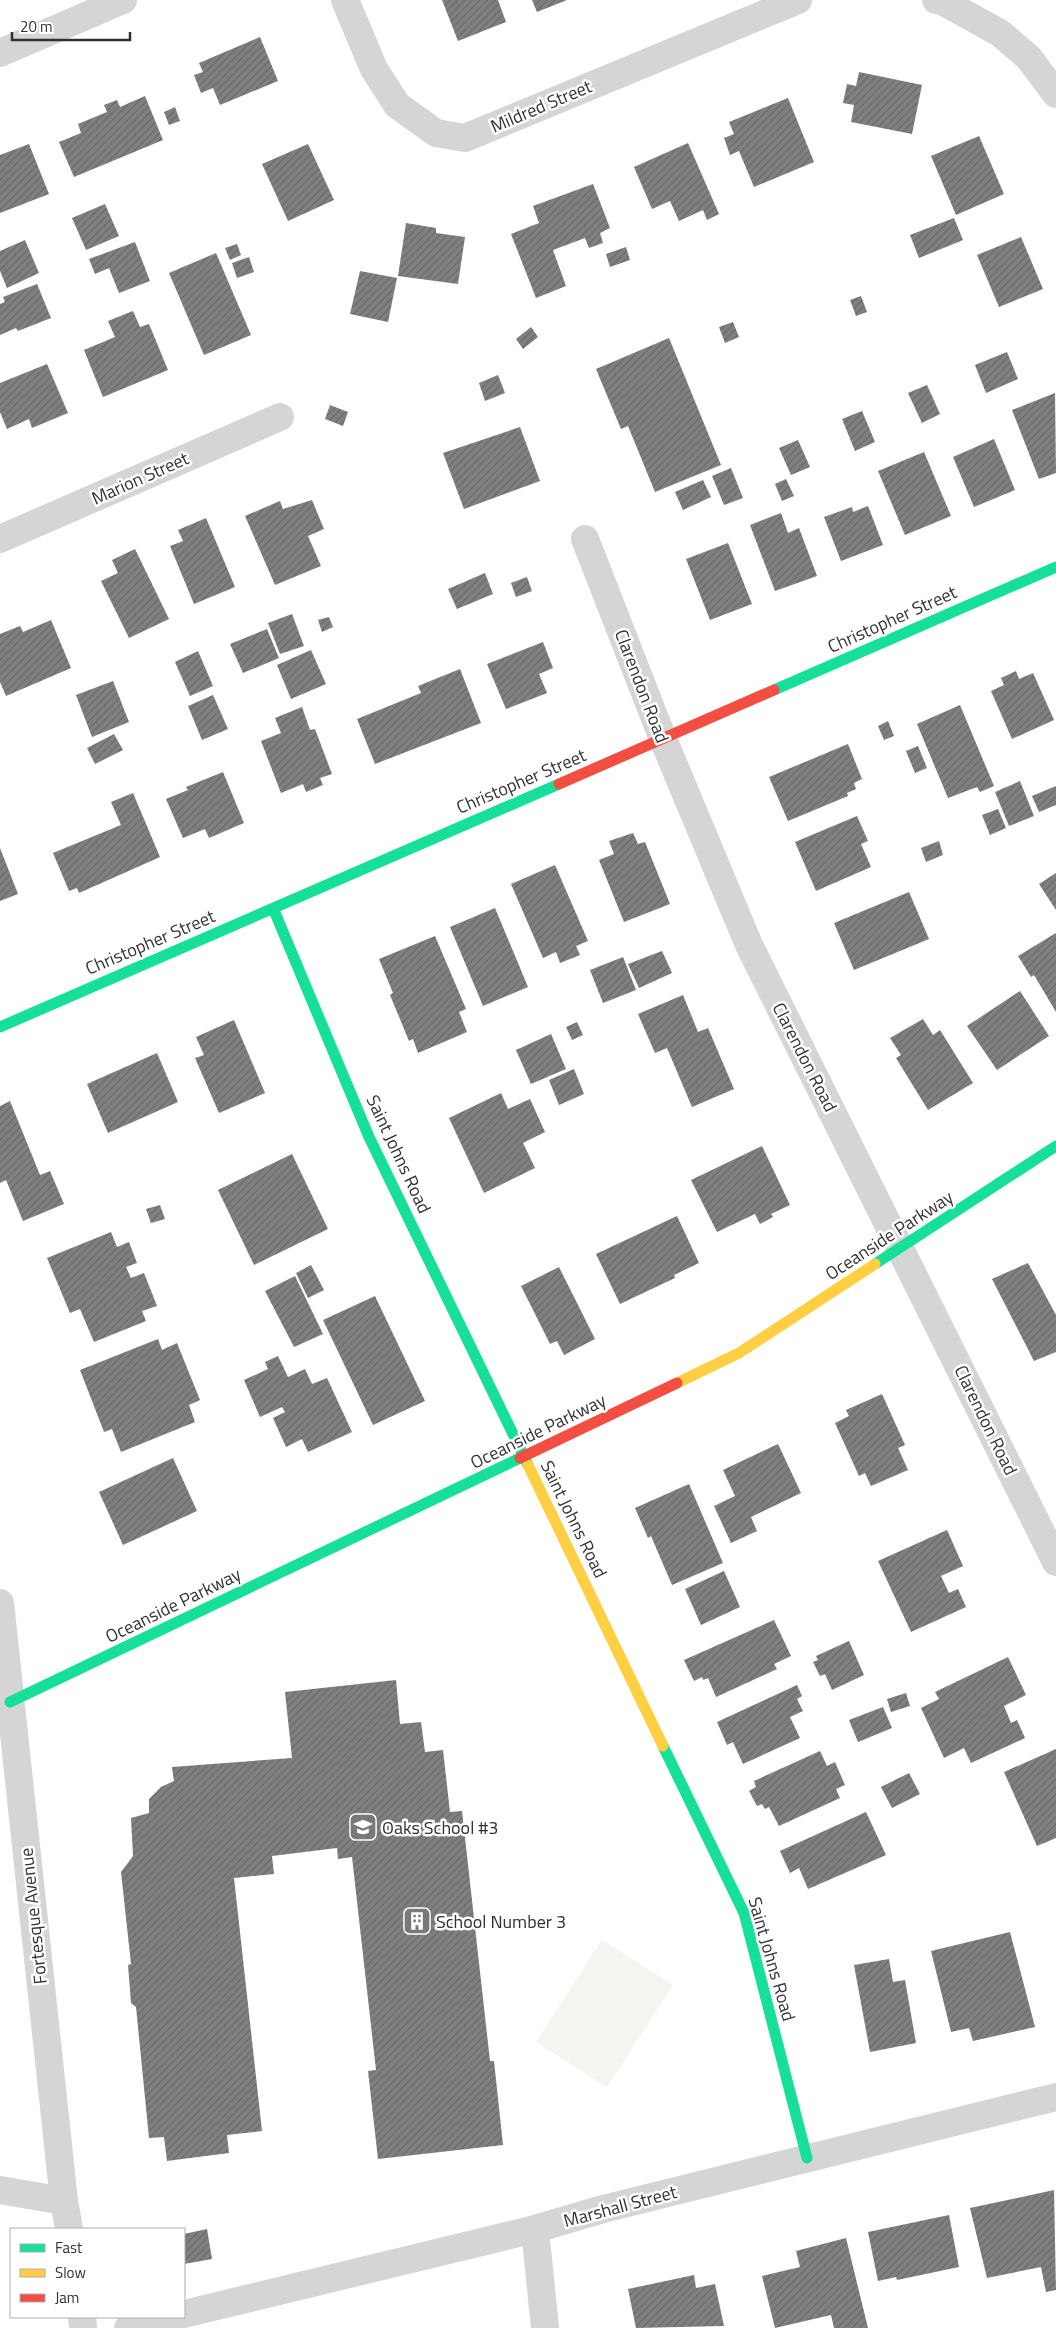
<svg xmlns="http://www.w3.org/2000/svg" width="1056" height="2328" font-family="'Titillium Web',sans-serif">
  <defs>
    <pattern id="building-hatch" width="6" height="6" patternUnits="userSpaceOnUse" patternTransform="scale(1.25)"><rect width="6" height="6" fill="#808080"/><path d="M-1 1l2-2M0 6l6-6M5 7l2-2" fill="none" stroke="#696969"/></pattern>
  </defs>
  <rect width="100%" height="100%" fill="#fff"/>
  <path fill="#f2f6ee" d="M 602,1940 L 673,1985 L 607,2087 L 536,2042 Z"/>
  <path fill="url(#building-hatch)" d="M 442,0 L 498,0 L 506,22 L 458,41 Z
    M 532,0 L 567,0 L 537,12 Z
    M 260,37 L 278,81 L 220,105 L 213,88 L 201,93 L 194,75 L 203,72 L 199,63 Z
    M 859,72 L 922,85 L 912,134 L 851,122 L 854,105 L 843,103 L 847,84 L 856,86 Z
    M 145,96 L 163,140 L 74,177 L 59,142 L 81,133 L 78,124 L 107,112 L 104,105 L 117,100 L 120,107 Z
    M 788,98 L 814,162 L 754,187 L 739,151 L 730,155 L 724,138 L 734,134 L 729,122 Z
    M 175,107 L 180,121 L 169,125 L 164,112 Z
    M 979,136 L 1004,194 L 956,215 L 931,156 Z
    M 688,143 L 719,214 L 707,220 L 703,210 L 679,221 L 670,201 L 652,209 L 634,167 Z
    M 29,144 L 49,194 L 0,213 L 0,155 Z
    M 308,144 L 334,200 L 288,221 L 262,164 Z
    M 593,184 L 610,228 L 600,233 L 603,243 L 589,248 L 585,238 L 553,250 L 566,286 L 536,298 L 511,234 L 539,223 L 533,206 Z
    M 105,204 L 119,236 L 86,250 L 72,218 Z
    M 954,218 L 963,240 L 919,258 L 910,235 Z
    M 406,223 L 436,228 L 436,233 L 465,237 L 458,284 L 398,276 Z
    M 1021,237 L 1043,289 L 999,307 L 977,255 Z
    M 25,240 L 39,273 L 7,288 L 0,271 L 0,251 Z
    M 135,242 L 150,281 L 119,293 L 109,268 L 95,274 L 89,259 Z
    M 237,244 L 241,255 L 230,260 L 225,248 Z
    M 626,247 L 630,260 L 610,267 L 606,254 Z
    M 216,253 L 251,335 L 204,355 L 169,273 Z
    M 249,257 L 254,272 L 237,278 L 232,263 Z
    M 360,271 L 397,278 L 388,322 L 350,314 Z
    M 37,284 L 51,318 L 18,331 L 16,328 L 0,335 L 0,304 L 5,302 L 3,297 Z
    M 861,296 L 867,312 L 856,316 L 850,300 Z
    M 133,311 L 140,327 L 149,324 L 168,370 L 103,397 L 84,350 L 115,337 L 108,321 Z
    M 733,322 L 739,337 L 725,343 L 719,327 Z
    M 531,327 L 538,337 L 523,349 L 516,339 Z
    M 669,338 L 721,465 L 655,492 L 628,426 L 621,429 L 596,369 Z
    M 1007,352 L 1018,379 L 986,393 L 975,365 Z
    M 47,364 L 68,413 L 32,428 L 29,419 L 7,429 L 0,412 L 0,383 Z
    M 498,375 L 505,393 L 485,401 L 479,383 Z
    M 927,385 L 940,414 L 922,423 L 908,393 Z
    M 1055,393 L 1056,473 L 1039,479 L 1012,410 Z
    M 330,405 L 348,412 L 343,426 L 325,419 Z
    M 862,411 L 875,442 L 855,451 L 842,419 Z
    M 520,427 L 540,481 L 464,509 L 443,453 Z
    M 994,439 L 1015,490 L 974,507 L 953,457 Z
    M 798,440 L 810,467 L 791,475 L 779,448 Z
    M 924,452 L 951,516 L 905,535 L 878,471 Z
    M 731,468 L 743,498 L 724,505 L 712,476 Z
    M 786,479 L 794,496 L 782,501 L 775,484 Z
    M 703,480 L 711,497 L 683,510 L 675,492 Z
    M 312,500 L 324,529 L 308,536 L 321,566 L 275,585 L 245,516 L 280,501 L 283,509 Z
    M 868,506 L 883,545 L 841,561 L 824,517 L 852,507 L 853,512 Z
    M 781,513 L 788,533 L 799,528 L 817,576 L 775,591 L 750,525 Z
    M 206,518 L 235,587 L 194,604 L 170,546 L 183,541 L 178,530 Z
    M 728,543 L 752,604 L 710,620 L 686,559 Z
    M 135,549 L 169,619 L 129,638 L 101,581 L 118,573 L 112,560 Z
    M 485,573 L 493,594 L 457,609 L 448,589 Z
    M 527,577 L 532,591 L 516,597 L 511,583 Z
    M 292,614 L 304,646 L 280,654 L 268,623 Z
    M 329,617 L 333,627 L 322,632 L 318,620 Z
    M 51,620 L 71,668 L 6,696 L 0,682 L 0,634 L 20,626 L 23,632 Z
    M 267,629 L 279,658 L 243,673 L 230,644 Z
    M 543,642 L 553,668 L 539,674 L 547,693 L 506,709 L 487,664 Z
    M 311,650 L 326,684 L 291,699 L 277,665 Z
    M 198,651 L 213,686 L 190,696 L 175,662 Z
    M 460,669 L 481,723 L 375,764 L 357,719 L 421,693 L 418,686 Z
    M 1016,671 L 1019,679 L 1033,673 L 1054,720 L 1012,739 L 991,691 L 1004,685 L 1001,678 Z
    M 113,681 L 129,722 L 92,737 L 76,695 Z
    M 213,695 L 228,729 L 202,740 L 188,706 Z
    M 960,705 L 994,786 L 980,792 L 977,787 L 948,798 L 917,724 Z
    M 302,707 L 310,730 L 315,729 L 332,774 L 320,778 L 323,785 L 306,792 L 303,784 L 281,793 L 261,741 L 281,733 L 275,718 Z
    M 888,721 L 894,736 L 884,740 L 878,726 Z
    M 114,734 L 123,750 L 95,764 L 87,748 Z
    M 848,744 L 862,779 L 854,783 L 856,789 L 847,793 L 848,796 L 788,821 L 769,777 Z
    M 918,746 L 927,768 L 915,773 L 906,751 Z
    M 223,772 L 244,823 L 209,838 L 205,829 L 183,838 L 166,799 L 188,790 L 186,787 Z
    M 1020,781 L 1034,816 L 1009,826 L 995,792 Z
    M 1056,786 L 1056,805 L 1039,812 L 1032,796 Z
    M 133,793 L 160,857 L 79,893 L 77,888 L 69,891 L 53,853 L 121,825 L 111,802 Z
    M 998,809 L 1006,828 L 990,835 L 982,815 Z
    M 857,816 L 868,841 L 861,844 L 871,867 L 816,891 L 795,842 Z
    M 633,833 L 638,844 L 645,842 L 670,904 L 624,922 L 599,860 L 614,854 L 609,841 Z
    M 939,841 L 943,855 L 926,862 L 921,848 Z
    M 0,848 L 18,894 L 0,901 Z
    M 555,865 L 588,941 L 576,946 L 580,955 L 560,963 L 556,952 L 543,958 L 511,884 Z
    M 1056,873 L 1056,910 L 1039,884 Z
    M 909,892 L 929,939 L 854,970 L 834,923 Z
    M 495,908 L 528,987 L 483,1006 L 450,927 Z
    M 1056,933 L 1056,1012 L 1034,975 L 1031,977 L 1018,956 Z
    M 435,936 L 466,1009 L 459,1012 L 467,1032 L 418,1053 L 413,1039 L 409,1041 L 390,995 L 393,993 L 379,959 Z
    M 662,951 L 672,973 L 639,988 L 628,964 Z
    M 623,957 L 636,990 L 603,1003 L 590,970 Z
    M 1020,991 L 1049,1036 L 997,1070 L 967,1026 Z
    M 683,995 L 698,1032 L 708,1028 L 734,1089 L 692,1107 L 667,1048 L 655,1053 L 638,1014 Z
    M 923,1019 L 933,1035 L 940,1030 L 973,1083 L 928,1110 L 896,1058 L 901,1055 L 890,1038 Z
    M 234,1020 L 265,1093 L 219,1113 L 195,1058 L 204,1055 L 196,1037 Z
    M 577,1022 L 583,1035 L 572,1040 L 566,1027 Z
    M 551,1034 L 566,1069 L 531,1084 L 516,1050 Z
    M 157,1053 L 178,1102 L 108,1133 L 87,1084 Z
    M 574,1069 L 584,1094 L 559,1105 L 549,1080 Z
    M 501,1093 L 508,1109 L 530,1099 L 545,1132 L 523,1143 L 535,1168 L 484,1193 L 449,1118 Z
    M 10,1101 L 40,1175 L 50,1171 L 64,1204 L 23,1221 L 6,1180 L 0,1183 L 0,1106 Z
    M 762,1146 L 790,1205 L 771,1214 L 773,1217 L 760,1224 L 755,1214 L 717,1232 L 691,1180 Z
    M 292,1154 L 328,1229 L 254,1265 L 218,1190 Z
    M 160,1205 L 165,1219 L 151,1223 L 146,1209 Z
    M 677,1216 L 699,1263 L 674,1275 L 675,1278 L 620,1304 L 596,1254 Z
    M 111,1232 L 117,1247 L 129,1242 L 137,1263 L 126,1267 L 131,1278 L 144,1273 L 157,1306 L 142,1311 L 146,1321 L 94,1342 L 80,1309 L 70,1313 L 47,1258 Z
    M 1028,1263 L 1056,1315 L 1056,1352 L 1034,1361 L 992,1279 Z
    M 311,1265 L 324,1290 L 308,1298 L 296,1273 Z
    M 559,1267 L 595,1339 L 564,1355 L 557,1341 L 550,1344 L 521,1286 Z
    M 295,1276 L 323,1334 L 294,1347 L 265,1291 Z
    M 375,1296 L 425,1401 L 373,1425 L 323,1320 Z
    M 158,1339 L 162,1350 L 177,1343 L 200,1400 L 189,1405 L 195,1422 L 121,1452 L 112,1429 L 104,1432 L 80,1370 Z
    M 278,1356 L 288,1377 L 305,1369 L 312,1384 L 327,1378 L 352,1432 L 308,1452 L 302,1439 L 286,1447 L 273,1418 L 285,1412 L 282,1407 L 260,1417 L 244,1380 L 268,1369 L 265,1362 Z
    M 882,1394 L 905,1445 L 898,1448 L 908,1470 L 871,1486 L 865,1473 L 859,1476 L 835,1423 L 849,1416 L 846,1410 Z
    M 778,1444 L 801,1493 L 751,1517 L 757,1531 L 731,1543 L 714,1506 L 735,1496 L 723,1470 Z
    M 173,1458 L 197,1511 L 123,1545 L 99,1492 Z
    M 689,1484 L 723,1563 L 672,1585 L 651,1536 L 648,1538 L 635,1508 Z
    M 947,1530 L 963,1566 L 941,1576 L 949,1593 L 958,1589 L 966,1607 L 911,1632 L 878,1561 Z
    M 724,1571 L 740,1607 L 701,1625 L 685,1589 Z
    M 774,1620 L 791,1656 L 774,1664 L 777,1669 L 716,1697 L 708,1678 L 703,1680 L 702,1677 L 694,1681 L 684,1660 Z
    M 849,1641 L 864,1675 L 832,1690 L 825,1674 L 820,1676 L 813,1662 L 818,1660 L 816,1656 Z
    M 1008,1657 L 1026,1695 L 1004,1706 L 1011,1723 L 1017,1720 L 1025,1738 L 971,1763 L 964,1748 L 944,1758 L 921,1708 L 939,1699 L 935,1692 Z
    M 396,1680 L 400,1724 L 421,1722 L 425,1752 L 443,1750 L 450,1812 L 462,1811 L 490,2061 L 494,2061 L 503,2145 L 378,2159 L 368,2071 L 376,2070 L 352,1857 L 338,1859 L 337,1848 L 272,1856 L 274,1874 L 234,1878 L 262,2131 L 227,2135 L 229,2153 L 167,2161 L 164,2137 L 149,2138 L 136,2007 L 131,2003 L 128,1965 L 131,1964 L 121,1872 L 133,1856 L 131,1818 L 149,1813 L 149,1799 L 161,1787 L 174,1781 L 172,1767 L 292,1758 L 285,1692 Z
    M 797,1685 L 802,1696 L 797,1699 L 803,1711 L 790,1717 L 800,1738 L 743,1764 L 733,1742 L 727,1745 L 717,1722 Z
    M 906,1693 L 910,1706 L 891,1712 L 887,1699 Z
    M 883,1707 L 892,1728 L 858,1742 L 849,1720 Z
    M 1056,1749 L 1056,1838 L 1037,1846 L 1004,1772 Z
    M 820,1751 L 827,1766 L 835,1762 L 845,1785 L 836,1789 L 840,1798 L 779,1826 L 769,1807 L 765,1809 L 762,1804 L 757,1806 L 749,1791 L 756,1787 L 754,1781 Z
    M 909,1773 L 920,1794 L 892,1808 L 881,1787 Z
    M 866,1812 L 886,1855 L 808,1889 L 799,1868 L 790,1873 L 780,1851 Z
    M 1010,1932 L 1035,2027 L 973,2041 L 969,2028 L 951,2032 L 931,1951 Z
    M 889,1959 L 893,1982 L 905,1980 L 916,2043 L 870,2052 L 854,1965 Z
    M 1054,2190 L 1056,2290 L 1046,2292 L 1041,2267 L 987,2278 L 970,2208 Z
    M 949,2215 L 959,2267 L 897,2280 L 896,2277 L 878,2281 L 868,2232 Z
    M 207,2229 L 212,2259 L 184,2264 L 184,2234 Z
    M 846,2238 L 868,2328 L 834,2328 L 831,2315 L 775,2328 L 762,2276 L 800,2267 L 796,2251 Z
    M 694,2275 L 696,2288 L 715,2284 L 724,2326 L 636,2328 L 628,2289 Z"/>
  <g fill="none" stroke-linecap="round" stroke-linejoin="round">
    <path stroke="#d5d5d5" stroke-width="28" d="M 345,0 L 374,69 L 397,105 L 436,133 L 465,138 L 798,0
      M 936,0 L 942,1 L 1000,33 L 1029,58 L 1056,94
      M 0,53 L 123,0
      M 0,539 L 280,417
      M 585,539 L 663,739 L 749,945 L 1056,1562
      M 0,1603 L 64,2201 L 69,2229
      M 0,2190 L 64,2201
      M 535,2229 L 545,2328
      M 184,2314 L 535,2229 L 603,2209 L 1056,2097
      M 82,2317 L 83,2328
      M 128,2328 L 174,2317"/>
    <path stroke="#16e098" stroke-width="11" d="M 774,690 L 1056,567
      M 273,908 L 369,1137 L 528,1465
      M 0,1027 L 559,784
      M 875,1264 L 1056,1146
      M 10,1702 L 520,1458
      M 663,1746 L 744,1913 L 807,2158"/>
    <path stroke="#ffcf43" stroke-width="11" d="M 677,1383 L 739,1353 L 875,1264
      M 528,1465 L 663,1746"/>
    <path stroke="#f24e42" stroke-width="11" d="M 559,784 L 774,690
      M 520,1458 L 677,1383"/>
  </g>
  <defs>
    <symbol id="school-square" viewBox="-11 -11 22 22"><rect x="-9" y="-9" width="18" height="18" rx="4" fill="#797979" stroke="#fff"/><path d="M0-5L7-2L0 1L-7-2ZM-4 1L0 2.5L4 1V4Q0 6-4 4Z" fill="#fff"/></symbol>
    <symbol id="building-square" viewBox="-11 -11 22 22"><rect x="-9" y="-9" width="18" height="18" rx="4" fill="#797979" stroke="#fff"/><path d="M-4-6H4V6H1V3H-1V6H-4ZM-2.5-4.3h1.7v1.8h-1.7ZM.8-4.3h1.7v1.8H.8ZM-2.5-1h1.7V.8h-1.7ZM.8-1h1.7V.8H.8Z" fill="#fff"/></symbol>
  </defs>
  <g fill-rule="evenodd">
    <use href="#school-square" x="347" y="1811" width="32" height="32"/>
    <use href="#building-square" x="401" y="1905" width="32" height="32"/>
  </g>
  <g text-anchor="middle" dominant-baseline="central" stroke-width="5" stroke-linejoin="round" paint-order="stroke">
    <g font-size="18" fill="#313131" stroke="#fff">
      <text transform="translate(541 106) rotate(-23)">Mildred Street</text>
      <text transform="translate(140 478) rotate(-24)">Marion Street</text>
      <text transform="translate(892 619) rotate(-24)">Christopher Street</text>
      <text transform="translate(642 686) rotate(69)">Clarendon Road</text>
      <text transform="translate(521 781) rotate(-23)">Christopher Street</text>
      <text transform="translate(150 942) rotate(-23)">Christopher Street</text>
      <text transform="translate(805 1057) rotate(63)">Clarendon Road</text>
      <text transform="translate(399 1154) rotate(65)">Saint Johns Road</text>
      <text transform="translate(889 1235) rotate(-33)">Oceanside Parkway</text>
      <text transform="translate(986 1420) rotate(64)">Clarendon Road</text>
      <text transform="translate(538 1431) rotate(-26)">Oceanside Parkway</text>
      <text transform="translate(574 1519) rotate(64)">Saint Johns Road</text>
      <text transform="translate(173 1605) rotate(-26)">Oceanside Parkway</text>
      <text transform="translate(33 1916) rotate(-96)">Fortesque Avenue</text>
      <text transform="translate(772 1959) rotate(74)">Saint Johns Road</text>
      <text transform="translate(620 2206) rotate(-15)">Marshall Street</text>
    </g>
    <g font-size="18" fill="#313131" stroke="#fff" text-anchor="start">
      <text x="382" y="1827">Oaks School #3</text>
      <text x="436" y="1921">School Number 3</text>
    </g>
  </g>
  <rect x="10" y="2228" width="175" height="90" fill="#ffffff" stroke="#adadad"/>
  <rect x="20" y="2244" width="25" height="8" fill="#16e098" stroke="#adadad"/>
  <text x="55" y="2253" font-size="15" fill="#313131">Fast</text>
  <rect x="20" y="2269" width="25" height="8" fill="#ffcf43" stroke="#adadad"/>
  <text x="55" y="2278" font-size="15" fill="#313131">Slow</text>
  <rect x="20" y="2294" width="25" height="8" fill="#f24e42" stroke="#adadad"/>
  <text x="55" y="2303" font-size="15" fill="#313131">Jam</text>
  <path d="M12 32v8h118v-8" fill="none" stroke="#313131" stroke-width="2.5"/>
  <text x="20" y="32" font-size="15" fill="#313131" stroke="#ffffff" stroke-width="4" paint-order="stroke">20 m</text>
</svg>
